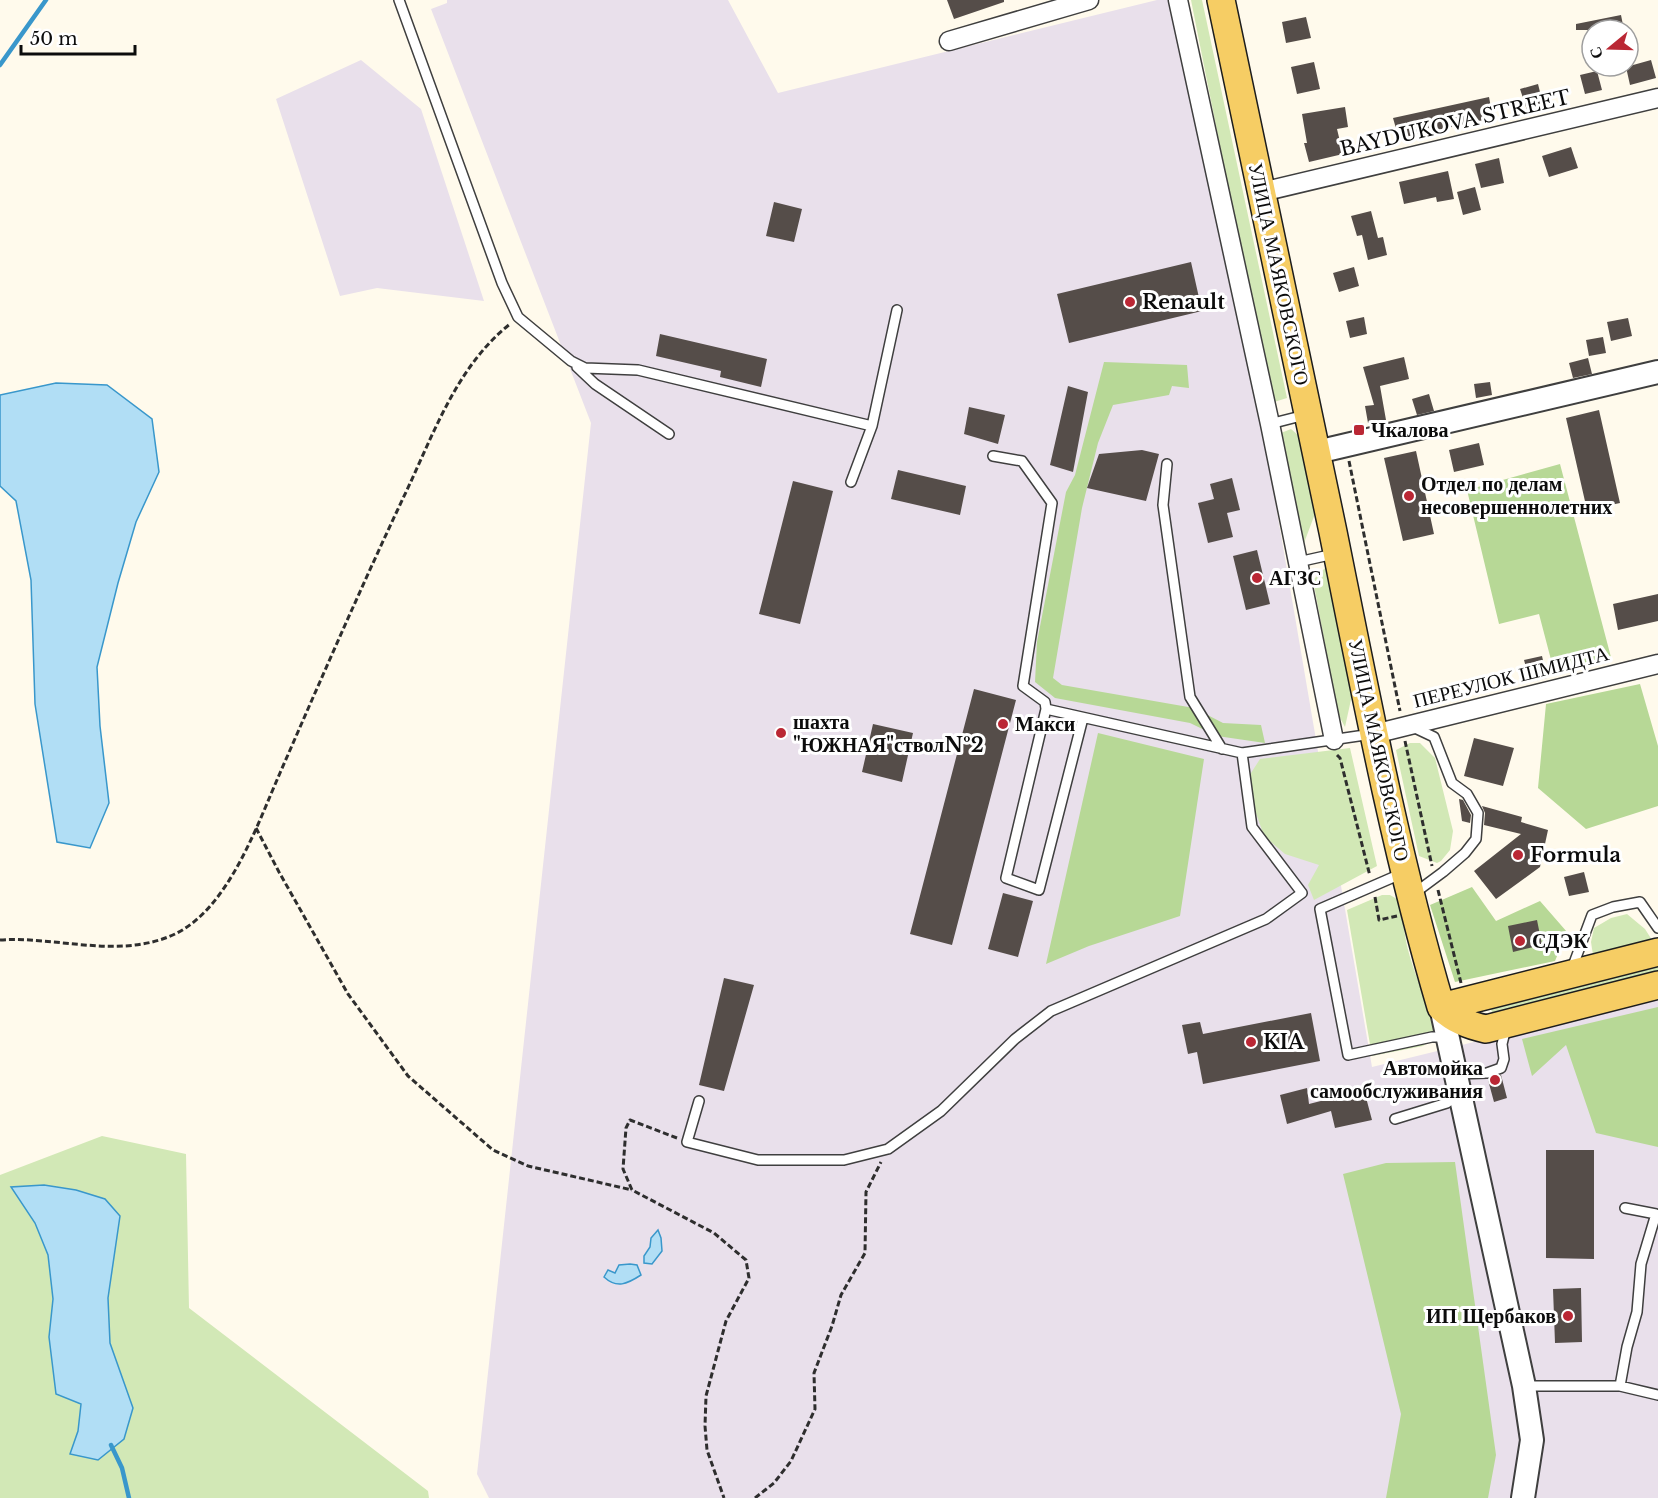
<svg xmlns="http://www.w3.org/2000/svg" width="1658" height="1498" font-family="'Libre Baskerville',serif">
  <rect width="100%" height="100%" fill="#fffaec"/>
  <path fill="#e9e0eb" d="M 447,0 L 728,0 L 778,93 L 1157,0 L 1170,0 L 1255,383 L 1372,1067 L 1658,997 L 1658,1498 L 489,1498 L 477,1474 L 591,423 L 431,9 L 447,3 Z
    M 361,60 L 421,109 L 484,301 L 377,288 L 340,296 L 276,99 Z"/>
  <path fill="#d2e8b6" d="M 1191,0 L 1202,0 L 1287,398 L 1271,403 Z
    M 1291,429 L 1298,435 L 1316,511 L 1304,543 L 1281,433 Z
    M 1327,566 L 1352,695 L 1345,727 L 1338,714 L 1313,580 Z
    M 1410,743 L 1420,743 L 1435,758 L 1453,831 L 1450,850 L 1441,861 L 1437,863 L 1419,856 L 1396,750 Z
    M 1350,748 L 1377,866 L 1314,900 L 1308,885 L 1319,865 L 1285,854 L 1264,836 L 1251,799 L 1251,773 L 1260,759 Z
    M 1382,895 L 1390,895 L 1397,899 C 1402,915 1404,930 1407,946 C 1414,974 1426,1001 1437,1027 L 1432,1040 L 1423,1046 L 1372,1056 L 1347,910 Z
    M 1627,914 L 1645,929 L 1652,940 L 1593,955 L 1591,942 L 1594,928 L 1611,918 Z
    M 1658,959 L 1658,973 L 1493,1016 L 1489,1002 Z
    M 102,1136 L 186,1154 L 189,1308 L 428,1491 L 429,1498 L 0,1498 L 0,1175 Z"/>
  <path fill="#b7d896" d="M 1104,362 L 1187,365 L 1189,388 L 1172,386 L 1169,395 L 1113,405 L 1098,443 L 1082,508 L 1053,678 L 1062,685 L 1194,708 L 1223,723 L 1261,725 L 1265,743 L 1217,736 L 1190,723 L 1055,698 L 1035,682 L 1037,642 L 1066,492 L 1075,475 Z
    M 1560,464 L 1612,661 L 1555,675 L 1539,614 L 1499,624 L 1467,490 Z
    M 1640,684 L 1658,746 L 1658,806 L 1586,829 L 1538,788 L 1546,704 Z
    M 1098,733 L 1204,759 L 1180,916 L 1089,946 L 1046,964 Z
    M 1472,887 L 1496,921 L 1540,901 L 1567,932 L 1555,961 L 1455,982 L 1430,905 Z
    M 1658,1007 L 1658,1147 L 1596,1133 L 1566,1045 L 1532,1076 L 1522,1039 Z
    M 1455,1162 L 1496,1455 L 1488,1498 L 1386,1498 L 1401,1414 L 1343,1174 L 1386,1163 Z"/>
  <path fill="#b1def5" stroke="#3997cb" stroke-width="1.5" d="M 56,383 L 107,385 L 152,419 L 159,472 L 136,522 L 118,583 L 97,667 L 100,726 L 109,803 L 90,848 L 57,842 L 35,704 L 31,580 L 16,501 L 0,486 L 0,395 Z
    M 44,1185 L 76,1190 L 105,1199 L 120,1216 L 108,1298 L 110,1343 L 133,1408 L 124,1439 L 98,1460 L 70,1454 L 78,1431 L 81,1404 L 56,1394 L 49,1337 L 53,1299 L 48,1255 L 35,1223 L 11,1187 Z
    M 658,1230 L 661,1238 L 662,1251 L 652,1264 L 644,1263 L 644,1256 L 650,1247 L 651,1238 Z
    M 630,1264 L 637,1265 L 641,1275 C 627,1284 617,1289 604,1277 L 608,1270 L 615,1273 L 619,1265 Z"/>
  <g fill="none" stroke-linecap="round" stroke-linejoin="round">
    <path stroke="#3997cb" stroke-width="4.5" d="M 0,65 L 46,0
      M 111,1445 L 122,1468 L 129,1498"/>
  </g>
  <path fill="#554d49" d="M 947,0 L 1004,0 L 1004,2 L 954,19 Z
    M 1621,15 L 1624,30 L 1576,30 L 1576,24 Z
    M 1306,17 L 1311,38 L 1286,43 L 1282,22 Z
    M 1651,60 L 1656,78 L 1630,85 L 1626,67 Z
    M 1314,62 L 1320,89 L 1297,94 L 1291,67 Z
    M 1597,71 L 1602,90 L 1585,94 L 1580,75 Z
    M 1538,84 L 1544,108 L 1528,113 L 1520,89 Z
    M 1489,97 L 1493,118 L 1438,130 L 1438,128 L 1399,139 L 1393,118 Z
    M 1345,107 L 1348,127 L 1337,129 L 1343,154 L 1309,162 L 1304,143 L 1307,143 L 1302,114 Z
    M 1571,147 L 1578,168 L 1549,177 L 1542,156 Z
    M 1499,158 L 1504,183 L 1481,188 L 1475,164 Z
    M 1448,171 L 1454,199 L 1437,202 L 1436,197 L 1404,204 L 1399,182 Z
    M 1475,187 L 1481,210 L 1463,215 L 1457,192 Z
    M 774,202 L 802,209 L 794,242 L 766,236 Z
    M 1371,211 L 1378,238 L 1383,237 L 1387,255 L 1368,260 L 1362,235 L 1357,236 L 1351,216 Z
    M 1191,262 L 1202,311 L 1069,343 L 1057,294 Z
    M 1354,267 L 1359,286 L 1339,292 L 1333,273 Z
    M 1364,317 L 1367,334 L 1350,338 L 1346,321 Z
    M 1628,318 L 1632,336 L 1611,341 L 1607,322 Z
    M 660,334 L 767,359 L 761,387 L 720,377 L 721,371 L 656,356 Z
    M 1603,337 L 1606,353 L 1589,356 L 1586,340 Z
    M 1404,357 L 1409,379 L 1380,386 L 1386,420 L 1368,423 L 1365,406 L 1374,405 L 1363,367 Z
    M 1588,358 L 1592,374 L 1573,378 L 1569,363 Z
    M 1490,382 L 1492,395 L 1476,398 L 1474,384 Z
    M 1068,386 L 1088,392 L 1073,472 L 1050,465 Z
    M 1429,394 L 1434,411 L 1417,415 L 1412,399 Z
    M 969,407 L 1005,415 L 998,444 L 964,434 Z
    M 1599,410 L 1620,503 L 1587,510 L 1566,418 Z
    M 1479,443 L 1484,465 L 1454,472 L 1449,450 Z
    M 1142,450 L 1159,454 L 1146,501 L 1087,488 L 1099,454 Z
    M 1416,451 L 1434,534 L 1403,541 L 1384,458 Z
    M 898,470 L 966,486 L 960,515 L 891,499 Z
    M 1232,478 L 1240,510 L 1227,513 L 1233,537 L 1208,543 L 1198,503 L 1214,499 L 1210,484 Z
    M 793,481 L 833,491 L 800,624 L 759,614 Z
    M 1257,550 L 1270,604 L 1246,610 L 1233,556 Z
    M 1658,594 L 1658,621 L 1618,630 L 1613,604 Z
    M 1542,656 L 1547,678 L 1530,682 L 1524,660 Z
    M 974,689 L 1016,700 L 952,945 L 910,934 Z
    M 873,724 L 913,733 L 902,782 L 862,772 Z
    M 1474,738 L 1514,748 L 1503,786 L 1464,776 Z
    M 1459,799 L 1463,800 L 1471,815 L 1470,823 L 1462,821 Z
    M 1482,806 L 1522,817 L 1521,822 L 1548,830 L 1540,867 L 1496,899 L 1474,871 L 1521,834 L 1484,825 L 1485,813 Z
    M 1584,872 L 1589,892 L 1569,896 L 1564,877 Z
    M 1003,893 L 1033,901 L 1018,957 L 988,949 Z
    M 1537,920 L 1542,945 L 1513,952 L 1508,926 Z
    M 724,978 L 754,985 L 724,1091 L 699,1085 Z
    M 1311,1013 L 1320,1061 L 1203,1084 L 1197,1052 L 1188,1054 L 1182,1025 L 1200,1022 L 1203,1034 Z
    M 1501,1075 L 1507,1098 L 1494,1102 L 1488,1080 Z
    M 1307,1088 L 1309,1104 L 1364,1090 L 1372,1120 L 1335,1128 L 1331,1111 L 1287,1124 L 1280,1095 Z
    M 1546,1150 L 1594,1150 L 1594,1259 L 1546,1258 Z
    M 1581,1288 L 1582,1342 L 1555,1343 L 1553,1289 Z"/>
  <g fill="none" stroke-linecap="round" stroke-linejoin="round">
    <defs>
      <path id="service" d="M 399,0 L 502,283 L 518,317 L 571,361 L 585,368 L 638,370 L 872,426 L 897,310
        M 577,367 L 595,384 L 669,434
        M 1270,424 L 1305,415
        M 993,456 L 1022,461 L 1052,503 L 1023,686 L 1045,702 L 1046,709
        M 1167,464 L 1163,505 L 1190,697 L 1222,749
        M 851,482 L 872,426
        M 1298,562 L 1334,554
        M 1083,718 L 1039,890 L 1006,878 L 1046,709 L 1242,753 L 1372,734
        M 1403,873 L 1320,909 L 1348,1055 L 1432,1037 L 1447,1037
        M 1412,895 L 1443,872 L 1465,853 L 1476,839 L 1478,813 L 1467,794 L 1452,783 L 1434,737 L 1415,728
        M 1571,971 L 1592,915 L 1613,907 L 1640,902 L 1658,928
        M 1456,1074 L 1487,1073 L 1501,1068 L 1504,1059 L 1502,1044 L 1506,1028
        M 699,1101 L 687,1142 L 758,1160 L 844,1160 L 888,1149 L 941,1111 L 1015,1039 L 1051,1011 L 1266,919 L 1302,893 L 1252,827 L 1242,753
        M 1395,1119 L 1447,1103 L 1459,1094
        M 1524,1386 L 1620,1386 L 1658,1395
        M 1620,1386 L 1627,1347 L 1637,1312 L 1641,1264 L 1656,1214 L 1625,1208"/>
      <path id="minor" d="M 1178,0 L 1270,424 L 1334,740
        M 949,41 L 1089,0
        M 1262,192 L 1658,98
        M 1374,734 L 1658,664"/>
      <path id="tertiary" d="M 1317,452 L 1658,372
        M 1441,1007 L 1524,1386 L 1532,1440 L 1523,1498"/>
      <path id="primary" d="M 1221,0 C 1259,177 1297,354 1333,532 C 1365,691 1395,851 1441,1007
        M 1658,952 L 1441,1007 C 1455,1020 1468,1025 1486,1029 L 1658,985"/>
    </defs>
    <use href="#service" stroke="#3f3f3f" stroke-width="12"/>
    <use href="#minor" stroke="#3f3f3f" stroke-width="21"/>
    <use href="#tertiary" stroke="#3f3f3f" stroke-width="26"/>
    <use href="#primary" stroke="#1d1d1d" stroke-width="30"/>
    <path stroke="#2e2e2e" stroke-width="3" stroke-dasharray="6 3" stroke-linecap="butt" d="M 1349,461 L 1400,711
      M 1405,741 L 1432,866
      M 1337,755 L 1340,758 L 1370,876
      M 256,828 L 279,872 L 348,994 L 408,1076 L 493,1150 L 528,1166 L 632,1190
      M 1438,890 L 1461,983
      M 1375,897 L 1379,920 L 1397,916
      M 0,940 C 57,936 120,960 175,934 C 229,908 257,825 280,773 C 321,679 362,585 406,492 C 434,433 457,366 510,324
      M 677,1138 L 630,1120 L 626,1128 L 623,1169 L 632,1190 L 714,1233 L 746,1260 L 749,1278 L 726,1321 L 706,1396 L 705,1426 L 707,1450 L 724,1498
      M 755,1498 L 774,1483 L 791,1461 L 815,1409 L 814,1373 L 832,1326 L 841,1295 L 865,1253 L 866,1192 L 881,1162"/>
    <use href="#service" stroke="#fff" stroke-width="9"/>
    <use href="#minor" stroke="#fff" stroke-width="18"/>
    <use href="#tertiary" stroke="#fff" stroke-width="22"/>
    <use href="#primary" stroke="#f6cd64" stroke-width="27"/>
  </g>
  <g fill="#ba2734" stroke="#fff" stroke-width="2">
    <circle cx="1130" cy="302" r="6"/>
    <rect x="1353" y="424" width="12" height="12" rx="3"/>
    <circle cx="1409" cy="496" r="6"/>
    <circle cx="1257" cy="578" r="6"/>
    <circle cx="1003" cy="724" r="6"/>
    <circle cx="781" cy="733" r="6"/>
    <circle cx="1518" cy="855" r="6"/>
    <circle cx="1520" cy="941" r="6"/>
    <circle cx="1251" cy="1042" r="6"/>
    <circle cx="1495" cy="1080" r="6"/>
    <circle cx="1568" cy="1316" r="6"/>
  </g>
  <g text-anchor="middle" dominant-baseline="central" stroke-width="6" stroke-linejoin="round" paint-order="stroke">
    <g font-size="20" fill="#0c0c0c" stroke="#fff">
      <text transform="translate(1455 123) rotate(-13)">BAYDUKOVA STREET</text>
      <text transform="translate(1279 274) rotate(78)">УЛИЦА МАЯКОВСКОГО</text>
      <text transform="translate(1511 677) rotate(-14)">ПЕРЕУЛОК ШМИДТА</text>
      <text transform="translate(1379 750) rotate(78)">УЛИЦА МАЯКОВСКОГО</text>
    </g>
    <g font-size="20" font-weight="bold" fill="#0c0c0c" stroke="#fff" text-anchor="start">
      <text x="1142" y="302">Renault</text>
      <text x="1371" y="430">Чкалова</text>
      <text x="1421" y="484">Отдел по делам<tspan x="1421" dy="23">несовершеннолетних</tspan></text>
      <text x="1269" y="578">АГЗС</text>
      <text x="793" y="722">шахта<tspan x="793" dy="23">"ЮЖНАЯ"ствол№2</tspan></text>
      <text x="1015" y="724">Макси</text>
      <text x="1530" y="855">Formula</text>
      <text x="1532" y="941">СДЭК</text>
      <text x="1263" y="1042">KIA</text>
      <text x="1483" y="1068" text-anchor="end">Автомойка<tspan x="1483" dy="23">самообслуживания</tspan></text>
      <text x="1556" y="1316" text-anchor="end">ИП Щербаков</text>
    </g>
  </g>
  <g transform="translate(1610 48) rotate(251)"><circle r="28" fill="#ffffff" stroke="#9e9e9e" stroke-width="1.5"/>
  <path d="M0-4.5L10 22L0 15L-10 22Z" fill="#ba2734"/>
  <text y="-9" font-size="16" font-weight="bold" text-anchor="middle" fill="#0c0c0c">С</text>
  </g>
  <path d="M21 45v9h114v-9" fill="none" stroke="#0c0c0c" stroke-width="3"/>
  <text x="30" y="45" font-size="18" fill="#0c0c0c" stroke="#ffffff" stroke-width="4.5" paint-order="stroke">50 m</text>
</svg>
